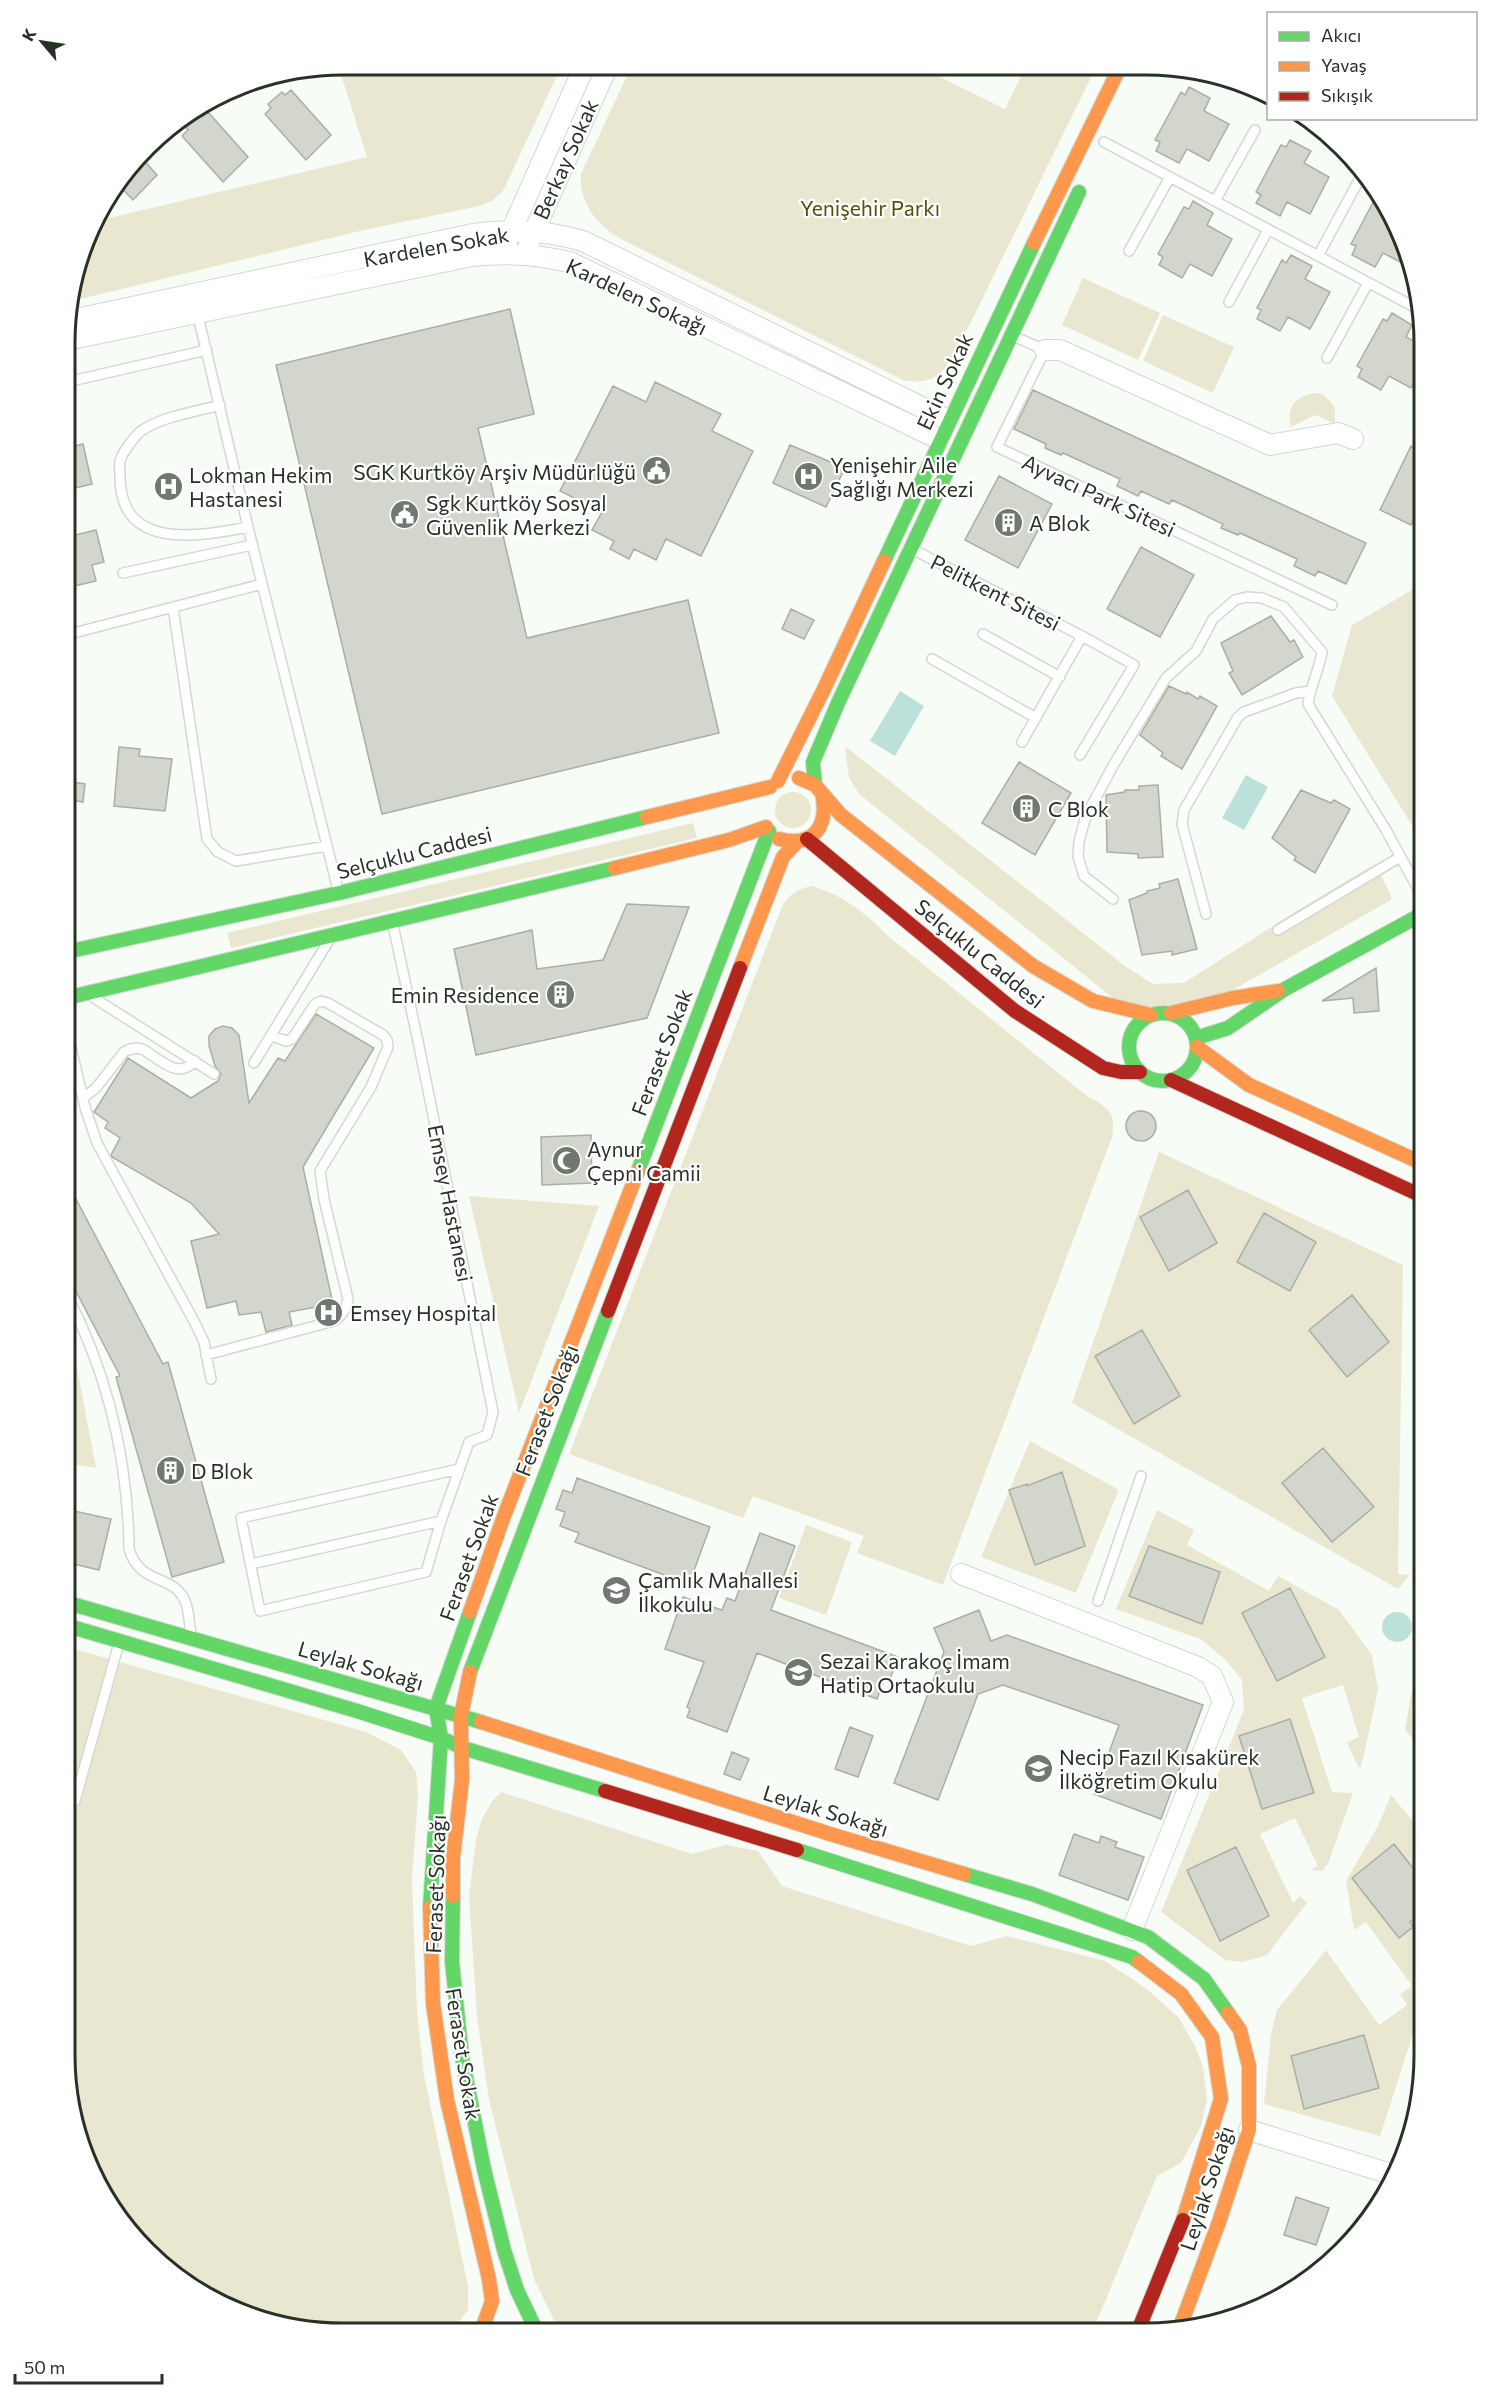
<svg xmlns="http://www.w3.org/2000/svg" width="1489" height="2398" font-family="Commissioner,sans-serif">
  <rect width="100%" height="100%" fill="#f7fcf6"/>
  <path fill="#eae7d0" d="M 338,65 L 562,65 L 503,191 L 493,200 L 480,206 L 364,230 L 68,302 L 92,222 L 367,157 Z
    M 632,65 L 918,66 L 1005,109 L 1026,66 L 1096,67 L 971,322 C 953,353 946,390 903,380 L 623,240 C 598,227 579,204 581,174 Z
    M 1083,278 L 1160,313 L 1138,360 L 1062,325 Z
    M 1163,315 L 1234,347 L 1213,393 L 1143,361 Z
    M 1314,393 L 1323,394 L 1335,407 L 1335,424 L 1315,415 L 1291,427 C 1286,408 1294,397 1314,393 Z
    M 1424,583 L 1424,845 L 1332,696 L 1352,625 Z
    M 845,746 L 1125,966 L 1153,984 L 1184,983 L 1300,909 L 1375,864 L 1391,895 L 1391,900 L 1194,1012 L 1123,1006 L 859,794 L 849,778 Z
    M775 810a18 18 0 1 1 36 0a18 18 0 1 1-36 0Z
    M 693,823 L 697,838 L 231,948 L 227,933 Z
    M 812,886 C 841,894 867,914 888,936 L 1087,1096 C 1109,1108 1116,1111 1112,1137 L 943,1585 L 857,1553 L 864,1536 L 753,1496 L 743,1518 L 569,1454 L 782,907 C 789,894 797,889 812,886 Z
    M 1159,1152 L 1403,1265 L 1398,1574 L 1410,1575 L 1398,1589 L 1072,1403 Z
    M 469,1196 L 599,1206 L 519,1413 Z
    M 65,1340 L 77,1368 L 96,1468 L 65,1463 Z
    M 1030,1441 L 1119,1490 L 1076,1593 L 981,1557 Z
    M 1157,1510 L 1194,1530 L 1187,1545 L 1269,1591 L 1278,1576 L 1339,1610 L 1372,1655 L 1378,1690 L 1361,1767 L 1358,1767 L 1347,1742 L 1359,1737 L 1343,1685 L 1302,1698 L 1332,1792 L 1353,1793 L 1328,1864 L 1322,1871 L 1310,1870 L 1318,1866 L 1295,1818 L 1260,1834 L 1293,1903 L 1300,1896 L 1307,1903 L 1267,1955 L 1243,1962 L 1225,1960 L 1161,1912 L 1244,1710 L 1242,1680 L 1225,1659 L 1200,1639 L 1116,1609 Z
    M 806,1525 L 852,1542 L 826,1615 L 779,1598 Z
    M 71,1648 L 366,1732 L 401,1750 L 416,1772 L 418,1796 L 412,1879 L 417,2012 L 424,2075 L 468,2287 L 468,2310 L 450,2332 L 307,2331 L 237,2312 L 174,2276 L 122,2225 L 86,2161 L 65,2055 L 65,1651 Z
    M 1424,1681 L 1424,1752 L 1405,1730 L 1411,1694 Z
    M 501,1792 L 692,1854 L 726,1845 L 758,1851 L 782,1886 L 971,1946 L 1007,1936 L 1105,1961 L 1147,1989 L 1179,2018 L 1195,2046 L 1203,2067 L 1207,2099 L 1201,2126 L 1181,2163 L 1157,2176 L 1092,2333 L 563,2332 L 553,2318 L 534,2279 L 489,2100 L 477,2017 L 469,1896 L 476,1839 L 482,1819 L 491,1803 Z
    M 1391,1795 L 1421,1831 L 1424,1828 L 1424,2000 L 1380,2136 L 1264,2104 L 1271,2035 L 1277,2010 L 1326,1950 L 1379,2025 L 1407,2005 L 1400,1994 L 1412,1986 L 1366,1922 L 1354,1930 L 1346,1881 L 1378,1826 Z"/>
  <path fill="#bce1db" d="M 900,691 L 924,706 L 895,756 L 870,741 Z
    M 1246,775 L 1268,787 L 1244,830 L 1222,818 Z
    M1382 1627a15 15 0 1 1 30 0a15 15 0 1 1-30 0Z"/>
  <path fill="#d2d6cc" stroke="#abaea6" stroke-width="1.5" d="M 1189,87 L 1210,98 L 1204,111 L 1229,124 L 1209,161 L 1187,149 L 1179,163 L 1156,151 L 1160,142 L 1155,140 L 1181,92 L 1185,95 Z
    M 291,90 L 331,135 L 306,160 L 265,114 L 271,108 L 268,104 L 282,92 L 285,95 Z
    M 208,112 L 248,157 L 223,182 L 182,136 L 188,130 L 185,126 L 199,114 L 202,117 Z
    M 1290,140 L 1311,151 L 1304,163 L 1329,177 L 1310,214 L 1287,202 L 1280,216 L 1256,203 L 1261,195 L 1256,192 L 1281,145 L 1286,147 Z
    M 141,157 L 157,175 L 133,200 L 119,186 Z
    M 1378,193 L 1403,237 L 1410,267 L 1383,253 L 1375,267 L 1352,255 L 1356,246 L 1351,244 Z
    M 1193,201 L 1213,213 L 1207,225 L 1232,239 L 1212,276 L 1190,264 L 1182,278 L 1159,265 L 1163,257 L 1158,254 L 1184,207 L 1189,209 Z
    M 1291,255 L 1312,266 L 1305,279 L 1330,292 L 1310,329 L 1288,317 L 1280,331 L 1257,319 L 1261,310 L 1257,308 L 1282,260 L 1286,263 Z
    M 510,309 L 534,414 L 478,428 L 527,638 L 688,600 L 719,733 L 382,814 L 276,365 Z
    M 1392,313 L 1412,325 L 1406,337 L 1425,347 L 1424,362 L 1411,388 L 1389,376 L 1381,390 L 1358,377 L 1362,369 L 1357,366 L 1383,319 L 1387,321 Z
    M 655,382 L 721,414 L 712,431 L 753,451 L 701,556 L 666,539 L 656,560 L 634,549 L 629,559 L 610,549 L 614,541 L 592,530 L 602,512 L 560,491 L 613,386 L 646,402 Z
    M 1033,390 L 1366,543 L 1346,584 L 1318,571 L 1315,576 L 1294,566 L 1297,559 L 1240,533 L 1238,535 L 1221,528 L 1223,524 L 1172,500 L 1169,504 L 1141,491 L 1138,496 L 1117,486 L 1120,479 L 1063,453 L 1061,455 L 1045,448 L 1046,444 L 1014,429 Z
    M 83,444 L 92,484 L 67,490 L 67,448 Z
    M 790,445 L 845,468 L 826,507 L 773,483 Z
    M 1411,446 L 1424,453 L 1424,496 L 1411,525 L 1380,510 Z
    M 999,476 L 1052,504 L 1018,568 L 965,540 Z
    M 96,530 L 104,562 L 92,565 L 96,581 L 66,588 L 67,537 Z
    M 1141,547 L 1194,575 L 1160,637 L 1107,609 Z
    M 791,609 L 814,620 L 804,639 L 782,629 Z
    M 1271,616 L 1290,642 L 1294,640 L 1303,657 L 1242,695 L 1229,673 L 1233,671 L 1221,643 Z
    M 1169,686 L 1186,694 L 1187,692 L 1198,699 L 1200,696 L 1217,706 L 1182,769 L 1161,756 L 1163,753 L 1140,735 Z
    M 119,747 L 140,749 L 139,756 L 172,759 L 165,811 L 114,806 Z
    M 1019,762 L 1071,793 L 1035,855 L 982,823 Z
    M 66,781 L 85,784 L 83,802 L 66,799 Z
    M 1158,785 L 1163,857 L 1138,858 L 1138,854 L 1107,852 L 1106,795 L 1125,792 L 1125,790 L 1139,790 L 1139,786 Z
    M 1301,790 L 1331,803 L 1334,800 L 1350,809 L 1315,873 L 1294,860 L 1296,857 L 1272,838 Z
    M 1178,879 L 1197,949 L 1172,955 L 1172,951 L 1142,955 L 1129,900 L 1147,893 L 1147,891 L 1160,888 L 1159,884 Z
    M 627,904 L 689,907 L 647,1018 L 476,1055 L 454,949 L 532,930 L 537,969 L 603,960 Z
    M 1376,968 L 1379,1011 L 1354,1013 L 1353,998 L 1322,1001 Z
    M 316,1014 L 374,1048 L 303,1167 L 333,1304 L 289,1312 L 292,1325 L 266,1332 L 261,1312 L 239,1315 L 236,1301 L 207,1308 L 191,1241 L 219,1234 L 191,1203 L 112,1157 L 111,1155 L 120,1138 L 105,1128 L 108,1122 L 94,1112 L 128,1058 L 191,1098 L 218,1081 L 221,1074 L 215,1066 L 209,1046 L 209,1036 L 215,1029 L 223,1026 L 232,1028 L 239,1035 L 249,1103 L 278,1058 L 285,1061 Z
    M1126 1126a15 15 0 1 1 30 0a15 15 0 1 1-30 0Z
    M 591,1135 L 592,1183 L 542,1185 L 541,1137 Z
    M 66,1180 L 163,1364 L 168,1362 L 224,1562 L 172,1577 L 116,1377 L 120,1376 L 66,1272 Z
    M 1188,1190 L 1217,1243 L 1169,1271 L 1140,1217 Z
    M 1264,1213 L 1316,1242 L 1290,1291 L 1237,1262 Z
    M 1352,1295 L 1389,1342 L 1347,1377 L 1309,1330 Z
    M 1142,1330 L 1180,1396 L 1134,1424 L 1095,1356 Z
    M 1323,1448 L 1374,1507 L 1332,1542 L 1282,1483 Z
    M 1062,1472 L 1085,1546 L 1035,1565 L 1009,1490 L 1027,1484 L 1027,1486 Z
    M 577,1478 L 710,1527 L 689,1584 L 575,1542 L 579,1533 L 560,1526 L 565,1512 L 556,1509 L 563,1490 L 572,1493 Z
    M 65,1509 L 111,1519 L 99,1570 L 65,1562 Z
    M 760,1533 L 795,1546 L 771,1610 L 898,1657 L 889,1682 L 884,1680 L 877,1699 L 757,1653 L 727,1732 L 687,1717 L 690,1709 L 687,1707 L 704,1662 L 665,1649 L 683,1597 L 722,1610 L 727,1598 L 735,1601 Z
    M 1149,1546 L 1220,1572 L 1202,1624 L 1129,1596 Z
    M 1290,1588 L 1325,1657 L 1277,1681 L 1242,1613 Z
    M 979,1610 L 991,1641 L 1007,1635 L 1203,1705 L 1161,1819 L 1094,1794 L 1119,1725 L 1003,1685 L 978,1694 L 938,1800 L 894,1783 L 944,1652 L 934,1628 Z
    M 1290,1719 L 1314,1793 L 1262,1809 L 1239,1736 Z
    M 850,1727 L 873,1736 L 858,1777 L 835,1769 Z
    M 732,1752 L 749,1759 L 740,1780 L 724,1774 Z
    M 1074,1834 L 1099,1843 L 1101,1836 L 1117,1842 L 1115,1847 L 1144,1857 L 1128,1900 L 1059,1875 Z
    M 1394,1844 L 1424,1882 L 1424,1911 L 1410,1922 L 1413,1927 L 1399,1938 L 1352,1878 Z
    M 1236,1847 L 1269,1916 L 1220,1941 L 1187,1870 Z
    M 1364,2035 L 1379,2088 L 1304,2109 L 1291,2056 Z
    M 1296,2197 L 1329,2208 L 1316,2245 L 1284,2235 Z"/>
  <g fill="none" stroke-linecap="round" stroke-linejoin="round">
    <defs>
      <path id="lane" d="M 1104,142 L 1418,309
        M 1215,201 L 1255,130
        M 1129,251 L 1170,177
        M 1318,256 L 1360,178
        M 1229,302 L 1268,230
        M 197,312 L 248,527 L 338,890
        M 1013,336 L 1045,350 L 997,447 L 1332,605
        M 1327,358 L 1368,283
        M 67,382 L 207,350
        M 220,405 C 195,412 163,416 141,431 C 135,436 122,453 120,461 C 119,465 120,471 120,475 C 119,551 197,537 248,527
        M 912,549 L 1082,636 L 1134,665 L 1080,755
        M 123,573 L 252,545
        M 173,607 L 207,839 L 218,852 L 236,861 L 327,846
        M 983,634 L 1060,677
        M 66,635 L 262,584
        M 932,659 L 1036,718
        M 1022,742 L 1082,636
        M 1113,899 L 1084,876 L 1078,857 L 1079,841 L 1086,816 L 1114,764 L 1166,678 L 1196,651 L 1213,619 L 1235,600 L 1247,597 L 1262,598 L 1284,607 L 1322,652 C 1319,670 1311,685 1308,704 L 1386,830 L 1424,900
        M 1206,914 L 1182,824 L 1184,810 L 1238,717 L 1244,712 L 1296,693 L 1310,691
        M 393,925 L 419,1046 L 493,1412 L 487,1435 L 469,1442 L 441,1521 L 426,1572 L 260,1611 L 241,1518 L 459,1469
        M 1278,930 L 1400,857
        M 94,998 L 214,1074
        M 66,1026 L 85,1107 L 97,1143 L 195,1323 L 204,1342 L 211,1379
        M 254,1063 L 328,942
        M 83,1098 L 96,1088 L 124,1052 C 131,1048 137,1047 144,1050 C 161,1060 178,1080 195,1061
        M 66,1293 C 108,1374 128,1457 129,1549 C 140,1586 174,1574 185,1601 C 189,1610 189,1623 191,1633
        M 206,1355 L 334,1321 C 343,1315 346,1309 348,1299 L 324,1199 L 320,1171 L 371,1087 L 388,1047 L 387,1040 L 383,1035 L 328,1003 L 321,1001 L 315,1004 L 292,1039 L 286,1041 L 272,1036
        M 251,1564 L 441,1521
        M 1098,1601 L 1141,1476
        M 75,1801 L 119,1643"/>
      <path id="street" d="M 507,241 L 585,65
        M 529,243 L 608,65
        M 67,321 L 473,234 C 510,229 546,230 583,241 L 948,420
        M 67,340 L 472,256 C 507,252 538,254 572,263 L 939,439
        M 1045,350 L 1060,350 L 1270,445 L 1338,433 L 1353,439
        M 961,1574 L 1198,1667 L 1212,1676 L 1223,1702 L 1132,1930
        M 1249,2130 L 1394,2175"/>
      <path id="fast" d="M 884,561 L 1034,243
        M 815,785 L 813,762 L 838,703 L 1079,192
        M 66,952 L 339,893 L 647,817
        M 66,998 C 249,955 432,913 615,868
        M1129 1047a34 34 0 1 1 68 0a34 34 0 1 1-68 0Z
        M 1196,1038 L 1228,1028 L 1285,989 L 1424,913
        M 638,1171 L 769,831
        M 65,1602 L 481,1722
        M 65,1625 L 357,1711 L 441,1738 L 463,1748 L 605,1791
        M 470,1672 L 608,1311
        M 797,1850 L 1132,1957 L 1139,1962
        M 964,1874 L 1032,1894 L 1148,1937 L 1204,1979 L 1228,2013
        M 453,1896 L 452,1961 L 462,2057 L 484,2169 L 504,2250 L 517,2290 L 537,2332
        M 430,1908 L 441,1738 L 436,1708 L 470,1612"/>
      <path id="slow" d="M 1034,243 L 1120,67
        M 799,778 L 815,785 L 841,815 L 1033,966 L 1093,1001 L 1151,1015
        M 778,781 L 824,689 L 884,561
        M 647,817 L 770,787
        M 779,839 C 814,848 829,826 822,793
        M 615,868 L 729,840 L 766,827
        M 740,968 L 783,857 L 797,842
        M 1171,1013 L 1233,998 L 1278,991
        M 1197,1047 L 1249,1085 L 1424,1164
        M 470,1612 L 504,1516 L 638,1171
        M 481,1722 L 830,1834 L 964,1874
        M 453,1896 L 453,1858 L 462,1780 L 461,1716 L 470,1672
        M 430,1908 L 433,2003 L 447,2100 L 489,2279 L 492,2301 L 481,2332
        M 1139,1962 L 1181,1994 L 1212,2037 L 1221,2099 L 1183,2220
        M 1180,2327 L 1219,2222 L 1249,2130 L 1249,2066 L 1240,2030 L 1228,2013"/>
      <path id="jam" d="M 807,839 L 1015,1011 L 1103,1068 L 1121,1072 L 1140,1072
        M 1171,1080 L 1424,1197
        M 608,1311 L 740,968
        M 605,1791 L 797,1850
        M 1137,2333 L 1183,2220"/>
    </defs>
    <use href="#lane" stroke="#d2d9d1" stroke-width="12"/>
    <use href="#street" stroke="#d2d9d1" stroke-width="22"/>
    <use href="#fast" stroke="#d2d9d1" stroke-width="16"/>
    <use href="#slow" stroke="#d2d9d1" stroke-width="16"/>
    <use href="#jam" stroke="#d2d9d1" stroke-width="16"/>
    <use href="#lane" stroke="#fefffe" stroke-width="9"/>
    <use href="#street" stroke="#fefffe" stroke-width="20"/>
    <use href="#fast" stroke="#63d668" stroke-width="14"/>
    <use href="#slow" stroke="#ff974d" stroke-width="14"/>
    <use href="#jam" stroke="#b3261e" stroke-width="14"/>
  </g>
  <defs>
    <symbol id="civic-disc" viewBox="-11 -11 22 22"><circle r="9.5" fill="#70786f" stroke="#fff"/><path d="M-.6-6.5H3V-4.5H.6V-3L4-1V1h2V6H-6V1h2V-1L-.6-3ZM-1.2 2.5V6h2.4V2.5Z" fill="#fff"/></symbol>
    <symbol id="hospital-disc" viewBox="-11 -11 22 22"><circle r="9.5" fill="#70786f" stroke="#fff"/><path d="M-5-5h3v3.5h4V-5h3V5h-3V1.5h-4V5h-3Z" fill="#fff"/></symbol>
    <symbol id="building-disc" viewBox="-11 -11 22 22"><circle r="9.5" fill="#70786f" stroke="#fff"/><path d="M-4-6H4V6H1V3H-1V6H-4ZM-2.5-4.3h1.7v1.8h-1.7ZM.8-4.3h1.7v1.8H.8ZM-2.5-1h1.7V.8h-1.7ZM.8-1h1.7V.8H.8Z" fill="#fff"/></symbol>
    <symbol id="mosque-disc" viewBox="-11 -11 22 22"><circle r="9.5" fill="#70786f" stroke="#fff"/><path d="M3.5-4.9A6 6 0 1 0 3.5 4.9A5 5 0 1 1 3.5-4.9Z" fill="#fff"/></symbol>
    <symbol id="school-disc" viewBox="-11 -11 22 22"><circle r="9.5" fill="#70786f" stroke="#fff"/><path d="M0-5L7-2L0 1L-7-2ZM-4 1L0 2.5L4 1V4Q0 6-4 4Z" fill="#fff"/></symbol>
  </defs>
  <g fill-rule="evenodd">
    <use href="#civic-disc" x="640" y="454" width="33" height="33"/>
    <use href="#hospital-disc" x="792" y="460" width="33" height="33"/>
    <use href="#hospital-disc" x="152" y="470" width="33" height="33"/>
    <use href="#civic-disc" x="388" y="498" width="33" height="33"/>
    <use href="#building-disc" x="992" y="506" width="33" height="33"/>
    <use href="#building-disc" x="1010" y="792" width="33" height="33"/>
    <use href="#building-disc" x="544" y="978" width="33" height="33"/>
    <use href="#mosque-disc" x="550" y="1144" width="33" height="33"/>
    <use href="#hospital-disc" x="312" y="1296" width="33" height="33"/>
    <use href="#building-disc" x="154" y="1454" width="33" height="33"/>
    <use href="#school-disc" x="600" y="1574" width="33" height="33"/>
    <use href="#school-disc" x="782" y="1656" width="33" height="33"/>
    <use href="#school-disc" x="1022" y="1752" width="33" height="33"/>
  </g>
  <g text-anchor="middle" dominant-baseline="central" stroke-width="4.5" stroke-linejoin="round" paint-order="stroke">
    <g font-size="21" fill="#283126" stroke="#fff">
      <text transform="translate(565 159) rotate(-66)">Berkay Sokak</text>
      <text transform="translate(436 246) rotate(-10)">Kardelen Sokak</text>
      <text transform="translate(637 296) rotate(25)">Kardelen Sokağı</text>
      <text transform="translate(944 381) rotate(-65)">Ekin Sokak</text>
      <text transform="translate(1099 495) rotate(25)">Ayvacı Park Sitesi</text>
      <text transform="translate(996 592) rotate(27)">Pelitkent Sitesi</text>
      <text transform="translate(414 852) rotate(-14)">Selçuklu Caddesi</text>
      <text transform="translate(980 953) rotate(39)">Selçuklu Caddesi</text>
      <text transform="translate(661 1052) rotate(-69)">Feraset Sokak</text>
      <text transform="translate(451 1203) rotate(79)">Emsey Hastanesi</text>
      <text transform="translate(546 1410) rotate(-69)">Feraset Sokağı</text>
      <text transform="translate(468 1557) rotate(-70)">Feraset Sokak</text>
      <text transform="translate(361 1665) rotate(16)">Leylak Sokağı</text>
      <text transform="translate(826 1810) rotate(17)">Leylak Sokağı</text>
      <text transform="translate(435 1884) rotate(-88)">Feraset Sokağı</text>
      <text transform="translate(464 2054) rotate(81)">Feraset Sokak</text>
      <text transform="translate(1206 2188) rotate(-72)">Leylak Sokağı</text>
    </g>
    <g font-size="21" fill="#5b4c08" stroke="#fff">
      <text x="870" y="207">Yenişehir Parkı</text>
    </g>
    <g font-size="21" fill="#283126" stroke="#fff" text-anchor="start">
      <text x="830" y="464">Yenişehir Aile<tspan x="830" dy="24">Sağlığı Merkezi</tspan></text>
      <text x="636" y="471" text-anchor="end">SGK Kurtköy Arşiv Müdürlüğü</text>
      <text x="189" y="474">Lokman Hekim<tspan x="189" dy="24">Hastanesi</tspan></text>
      <text x="426" y="502">Sgk Kurtköy Sosyal<tspan x="426" dy="24">Güvenlik Merkezi</tspan></text>
      <text x="1029" y="522">A Blok</text>
      <text x="1048" y="808">C Blok</text>
      <text x="539" y="994" text-anchor="end">Emin Residence</text>
      <text x="587" y="1148">Aynur<tspan x="587" dy="24">Çepni Camii</tspan></text>
      <text x="350" y="1312">Emsey Hospital</text>
      <text x="191" y="1470">D Blok</text>
      <text x="638" y="1579">Çamlık Mahallesi<tspan x="638" dy="24">İlkokulu</tspan></text>
      <text x="820" y="1660">Sezai Karakoç İmam<tspan x="820" dy="24">Hatip Ortaokulu</tspan></text>
      <text x="1059" y="1756">Necip Fazıl Kısakürek<tspan x="1059" dy="24">İlköğretim Okulu</tspan></text>
    </g>
  </g>
  <path d="M0 0H1489V2398H0ZM343 75H1146A268 268 0 0 1 1414 343V2055A268 268 0 0 1 1146 2323H343A268 268 0 0 1 75 2055V343A268 268 0 0 1 343 75Z" fill="#fff" fill-rule="evenodd"/>
  <path fill="none" stroke="#283126" stroke-width="3" d="M343 75H1146A268 268 0 0 1 1414 343V2055A268 268 0 0 1 1146 2323H343A268 268 0 0 1 75 2055V343A268 268 0 0 1 343 75Z"/>
  <rect x="1267" y="12" width="210" height="108" fill="#ffffff" stroke="#a9ada8" stroke-width="1.5"/>
  <rect x="1279" y="32" width="30" height="9" fill="#63d668" stroke="#a9ada8" stroke-width="1.5"/>
  <text x="1321" y="42" font-size="18" fill="#283126">Akıcı</text>
  <rect x="1279" y="62" width="30" height="9" fill="#ff974d" stroke="#a9ada8" stroke-width="1.5"/>
  <text x="1321" y="72" font-size="18" fill="#283126">Yavaş</text>
  <rect x="1279" y="92" width="30" height="9" fill="#b3261e" stroke="#a9ada8" stroke-width="1.5"/>
  <text x="1321" y="102" font-size="18" fill="#283126">Sıkışık</text>
  <g transform="translate(42 42) rotate(299)" stroke="#ffffff" stroke-width="4.5" paint-order="stroke">
  <path d="M0-4.5L10 22L0 15L-10 22Z" fill="#283126"/>
  <text y="-9" font-size="16" font-weight="bold" text-anchor="middle" fill="#283126">K</text>
  </g>
  <path d="M15 2374v9h147v-9" fill="none" stroke="#283126" stroke-width="3"/>
  <text x="24" y="2374" font-size="18" fill="#283126" stroke="#ffffff" stroke-width="4.5" paint-order="stroke">50 m</text>
</svg>
